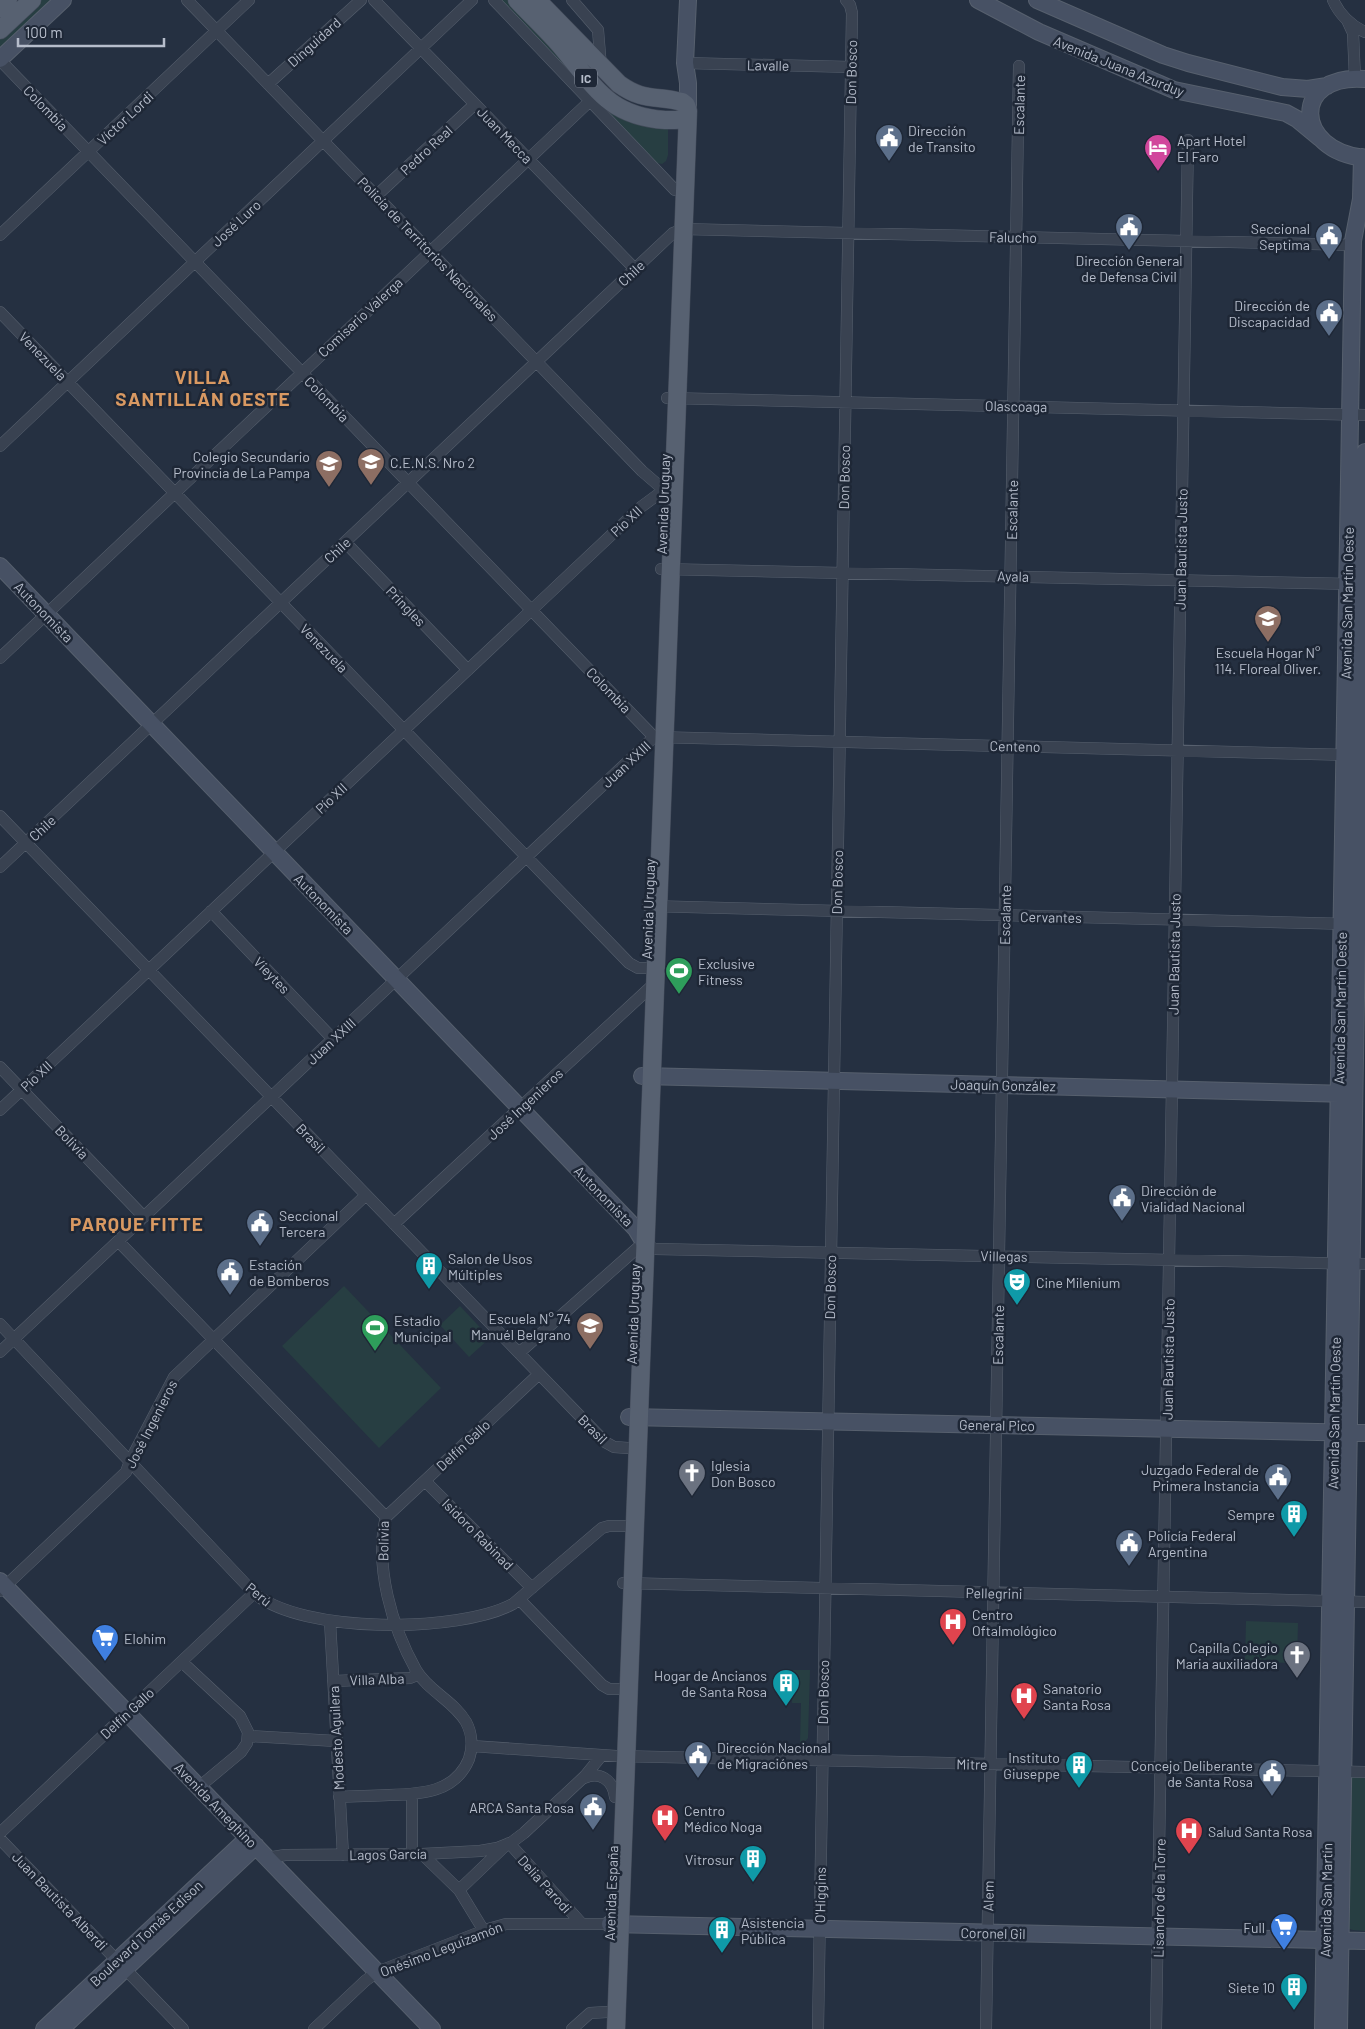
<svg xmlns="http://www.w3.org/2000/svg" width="1365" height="2029" font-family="Barlow,sans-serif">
  <rect width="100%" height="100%" fill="#253041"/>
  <path fill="#273e42" d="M 39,0 L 56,0 L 0,52 L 0,37 Z
    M 500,0 L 511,0 L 589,89 L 668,127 L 668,155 L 666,161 L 662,164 L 657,163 Z
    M 344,1286 L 441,1388 L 379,1448 L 282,1346 Z
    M 460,1306 L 490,1338 L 469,1357 L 440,1325 Z
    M 1246,1621 L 1298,1623 L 1297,1663 L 1245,1662 Z
    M 793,1670 L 810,1670 L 808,1738 L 804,1743 L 800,1743 L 801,1703 L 792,1703 Z
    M 1365,1775 L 1365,1931 L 1353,1930 L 1347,1928 L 1349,1777 Z"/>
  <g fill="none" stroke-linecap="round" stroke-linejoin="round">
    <defs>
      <path id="street" d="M 187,0 L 642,471 L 664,490 L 671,490
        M 374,0 L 635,269
        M 494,0 L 675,190
        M 572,0 L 598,30 L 601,67
        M 1333,0 C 1339,14 1351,26 1365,32
        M 1347,20 L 1353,33 L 1355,79
        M 0,60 L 654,737
        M 685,63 L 851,67
        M 268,84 L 361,0
        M 376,196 L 475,104
        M 0,235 L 249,0
        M 0,312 L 629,963 L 638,968 L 656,968
        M 667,398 L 1365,415
        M 0,446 L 472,0
        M 345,542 L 468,670
        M 661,569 L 1354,584
        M 0,658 L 590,101
        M 0,816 L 605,1442 L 614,1447 L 628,1448
        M 0,867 L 673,233 L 683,229 L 1353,245
        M 648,906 L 1349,924
        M 211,911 L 333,1039
        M 0,1067 L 144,1217
        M 0,1110 L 641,507 L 664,490
        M 394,1224 L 655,983
        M 118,1241 L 386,1517
        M 0,1324 L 254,1593 C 302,1634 459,1633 513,1604 L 602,1528 L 609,1526 L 625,1526
        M 0,1352 L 654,737 L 1351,755
        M 519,1353 L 643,1243 L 655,1249 L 1365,1264
        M 425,1481 L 532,1588
        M 386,1517 L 539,1374
        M 623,1583 L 1365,1602
        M 0,1591 L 126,1472 L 130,1461 L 174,1377 L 366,1195
        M 519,1599 L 602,1685 L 609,1689 L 619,1689
        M 330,1621 L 343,1855
        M 182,1662 L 240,1716 L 248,1732 L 247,1743 L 241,1752 L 199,1787
        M 333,1681 L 410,1678 L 415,1676 L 416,1670
        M 248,1736 L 336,1741
        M 472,1746 L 616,1756 L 1365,1772
        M 584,1778 C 600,1771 613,1780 615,1797
        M 339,1797 C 356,1796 372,1796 389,1795 C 421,1794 455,1793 469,1759 C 473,1747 472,1733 466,1722 C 454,1701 428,1691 416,1670 C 392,1627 374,1566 386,1517
        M 0,1833 L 254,1593
        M 0,1839 L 183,2029
        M 509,1843 L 582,1924
        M 412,1854 L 412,1795
        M 422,1854 L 459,1890 L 484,1931
        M 267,1858 L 285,1855 L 422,1854 L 480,1851 L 497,1848 L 512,1842 L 524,1833 L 585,1776 L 602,1755
        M 459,1890 L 505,1846
        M 314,2029 L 365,1981 L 377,1972 L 488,1929 L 506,1924 L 610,1924
        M 572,2029 L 590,2013 L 607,2012
        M 818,2029 L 852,13 L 850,5 L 846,0
        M 986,2029 L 1019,66
        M 1156,2029 L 1188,140"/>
      <path id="secondary" d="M 978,0 L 1039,32 L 1174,90 L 1286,113 L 1297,119 L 1320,138
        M 1037,0 L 1163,55 L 1188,63 L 1282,87 L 1308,89 L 1327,86
        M 0,59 L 63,0
        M 1365,79 C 1291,73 1293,151 1365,158
        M 688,111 L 688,83 L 685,63 L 688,0
        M 1362,157 L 1361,199 L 1364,210
        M 0,566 L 636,1229 L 645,1244
        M 642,1076 L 1350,1094
        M 629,1417 L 1365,1433
        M 0,1581 L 432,2029
        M 610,1924 L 1365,1941
        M 44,2029 L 248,1838
        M 61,2029 L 256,1846
        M 1323,2029 L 1353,241 L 1361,199
        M 1339,2029 L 1365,452"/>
      <path id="primary" d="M 517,0 C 531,15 546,29 560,45 C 594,85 607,116 665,120 C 675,120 684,122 688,111
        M 537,0 L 619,84 C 644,102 656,95 682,102 L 686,105 L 688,111 L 616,2029
        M 0,8 L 8,0
        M 0,30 L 32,0"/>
    </defs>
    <use href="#street" stroke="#57606e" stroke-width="12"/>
    <use href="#secondary" stroke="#57606e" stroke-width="18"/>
    <use href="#primary" stroke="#434b5a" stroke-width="19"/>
    <use href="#street" stroke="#394251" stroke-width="11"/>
    <use href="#secondary" stroke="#475164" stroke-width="16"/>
    <use href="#primary" stroke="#576171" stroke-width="18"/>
  </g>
  <defs>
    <symbol id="civic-pin" viewBox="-11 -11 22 30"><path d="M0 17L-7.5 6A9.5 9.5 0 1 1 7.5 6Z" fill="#5c6f8a" stroke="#1e2736"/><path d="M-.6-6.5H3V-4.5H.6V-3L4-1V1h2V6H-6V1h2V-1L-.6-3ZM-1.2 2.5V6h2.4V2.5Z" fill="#fff"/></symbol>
    <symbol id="hotel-pin" viewBox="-11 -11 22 30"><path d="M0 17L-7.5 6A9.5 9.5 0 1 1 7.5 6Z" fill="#d1479c" stroke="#1e2736"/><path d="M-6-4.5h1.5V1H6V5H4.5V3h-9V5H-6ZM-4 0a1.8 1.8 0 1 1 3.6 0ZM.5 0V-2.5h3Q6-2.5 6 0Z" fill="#fff"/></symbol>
    <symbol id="school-pin" viewBox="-11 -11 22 30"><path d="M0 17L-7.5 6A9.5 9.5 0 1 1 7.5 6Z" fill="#8d6e63" stroke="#1e2736"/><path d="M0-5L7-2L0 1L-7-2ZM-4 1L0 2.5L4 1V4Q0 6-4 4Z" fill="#fff"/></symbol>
    <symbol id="stadium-pin" viewBox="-11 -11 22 30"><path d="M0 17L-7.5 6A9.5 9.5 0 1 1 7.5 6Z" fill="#2e9e5b" stroke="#1e2736"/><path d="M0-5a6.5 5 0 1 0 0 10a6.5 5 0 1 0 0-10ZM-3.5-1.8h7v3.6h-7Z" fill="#fff"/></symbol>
    <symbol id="building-pin" viewBox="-11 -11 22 30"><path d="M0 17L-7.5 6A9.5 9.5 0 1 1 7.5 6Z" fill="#0f9aa8" stroke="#1e2736"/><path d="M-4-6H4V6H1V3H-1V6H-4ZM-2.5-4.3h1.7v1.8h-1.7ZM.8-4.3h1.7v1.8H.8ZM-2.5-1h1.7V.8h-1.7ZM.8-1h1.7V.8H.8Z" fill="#fff"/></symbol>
    <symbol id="theatre-pin" viewBox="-11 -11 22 30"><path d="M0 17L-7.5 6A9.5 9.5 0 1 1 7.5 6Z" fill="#0f9aa8" stroke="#1e2736"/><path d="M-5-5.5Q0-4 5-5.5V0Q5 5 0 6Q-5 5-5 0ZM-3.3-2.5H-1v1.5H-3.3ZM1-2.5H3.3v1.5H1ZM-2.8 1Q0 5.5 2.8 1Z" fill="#fff"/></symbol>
    <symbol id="church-pin" viewBox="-11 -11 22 30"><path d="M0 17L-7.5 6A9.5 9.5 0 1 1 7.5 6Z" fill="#6b7280" stroke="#1e2736"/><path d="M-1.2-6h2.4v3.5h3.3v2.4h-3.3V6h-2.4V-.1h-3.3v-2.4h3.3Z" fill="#fff"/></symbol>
    <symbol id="hospital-pin" viewBox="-11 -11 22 30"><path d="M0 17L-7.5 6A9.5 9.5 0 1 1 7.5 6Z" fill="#e0444e" stroke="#1e2736"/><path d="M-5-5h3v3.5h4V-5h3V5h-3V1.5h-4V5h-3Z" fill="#fff"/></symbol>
    <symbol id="supermarket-pin" viewBox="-11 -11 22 30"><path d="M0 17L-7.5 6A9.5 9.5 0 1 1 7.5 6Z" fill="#3f7fe0" stroke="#1e2736"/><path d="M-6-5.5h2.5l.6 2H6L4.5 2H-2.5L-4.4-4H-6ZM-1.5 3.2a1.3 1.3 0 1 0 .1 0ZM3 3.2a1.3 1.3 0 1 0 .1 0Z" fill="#fff"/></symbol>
  </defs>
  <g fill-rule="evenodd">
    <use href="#civic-pin" x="873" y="122" width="32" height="43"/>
    <use href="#hotel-pin" x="1142" y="132" width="32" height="43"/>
    <use href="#civic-pin" x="1113" y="211" width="32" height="43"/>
    <use href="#civic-pin" x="1313" y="220" width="32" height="43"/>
    <use href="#civic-pin" x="1313" y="297" width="32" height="43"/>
    <use href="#school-pin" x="355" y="446" width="32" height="43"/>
    <use href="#school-pin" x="313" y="448" width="32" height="43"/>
    <use href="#school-pin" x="1252" y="603" width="32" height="43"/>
    <use href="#stadium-pin" x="663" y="955" width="32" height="43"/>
    <use href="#civic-pin" x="1106" y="1182" width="32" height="43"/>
    <use href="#civic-pin" x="244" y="1207" width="32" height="43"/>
    <use href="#building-pin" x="413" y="1250" width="32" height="43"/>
    <use href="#civic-pin" x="214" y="1256" width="32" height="43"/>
    <use href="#theatre-pin" x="1001" y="1266" width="32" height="43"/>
    <use href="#school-pin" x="574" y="1310" width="32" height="43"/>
    <use href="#stadium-pin" x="359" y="1312" width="32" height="43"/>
    <use href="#church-pin" x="676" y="1457" width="32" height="43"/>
    <use href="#civic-pin" x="1262" y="1461" width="32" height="43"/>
    <use href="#building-pin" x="1278" y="1498" width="32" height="43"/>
    <use href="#civic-pin" x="1113" y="1527" width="32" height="43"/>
    <use href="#hospital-pin" x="937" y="1606" width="32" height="43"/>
    <use href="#supermarket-pin" x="89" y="1622" width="32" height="43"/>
    <use href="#church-pin" x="1281" y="1639" width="32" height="43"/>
    <use href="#building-pin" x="770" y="1667" width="32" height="43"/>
    <use href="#hospital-pin" x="1008" y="1680" width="32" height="43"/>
    <use href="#civic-pin" x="682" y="1739" width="32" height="43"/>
    <use href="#building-pin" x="1063" y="1749" width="32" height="43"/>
    <use href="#civic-pin" x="1256" y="1757" width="32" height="43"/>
    <use href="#civic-pin" x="577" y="1791" width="32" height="43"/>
    <use href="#hospital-pin" x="649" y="1802" width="32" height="43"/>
    <use href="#hospital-pin" x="1173" y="1815" width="32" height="43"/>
    <use href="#building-pin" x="737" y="1843" width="32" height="43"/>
    <use href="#supermarket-pin" x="1268" y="1911" width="32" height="43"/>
    <use href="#building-pin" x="706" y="1914" width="32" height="43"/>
    <use href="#building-pin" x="1278" y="1971" width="32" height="43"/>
  </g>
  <g text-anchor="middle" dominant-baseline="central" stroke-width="5" stroke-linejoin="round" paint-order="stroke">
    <rect fill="#1e2736" stroke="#88909e" stroke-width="1" x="575" y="68.5" width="22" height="19" rx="4"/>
    <g font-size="12" font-weight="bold" fill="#b6bdcb">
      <text x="586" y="78">IC</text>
    </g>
    <g font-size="14" fill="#b6bdcb" stroke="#1e2736">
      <text transform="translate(314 42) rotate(-42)">Dinguidard</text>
      <text transform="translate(768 65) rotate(1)">Lavalle</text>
      <text transform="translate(1119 66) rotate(22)">Avenida Juana Azurduy</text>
      <text transform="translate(851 72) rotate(-89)">Don Bosco</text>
      <text transform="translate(1019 105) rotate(-89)">Escalante</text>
      <text transform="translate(46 108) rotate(46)">Colombia</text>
      <text transform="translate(125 118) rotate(-43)">Víctor Lordi</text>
      <text transform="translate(505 135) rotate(46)">Juan Mecca</text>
      <text transform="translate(426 150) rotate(-43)">Pedro Real</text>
      <text transform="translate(236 223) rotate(-43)">José Luro</text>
      <text transform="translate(1013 237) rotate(1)">Falucho</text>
      <text transform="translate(428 249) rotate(46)">Policía de Territorios Nacionales</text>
      <text transform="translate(631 273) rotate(-43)">Chile</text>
      <text transform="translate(360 317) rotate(-43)">Comisario Valerga</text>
      <text transform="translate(43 356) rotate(46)">Venezuela</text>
      <text transform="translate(327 399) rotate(46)">Colombia</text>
      <text transform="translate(1016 406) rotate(1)">Olascoaga</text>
      <text transform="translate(844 477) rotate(-89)">Don Bosco</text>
      <text transform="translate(663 504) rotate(-88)">Avenida Uruguay</text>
      <text transform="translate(1012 510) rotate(-89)">Escalante</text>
      <text transform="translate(626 521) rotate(-43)">Pío XII</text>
      <text transform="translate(1181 549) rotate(-89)">Juan Bautista Justo</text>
      <text transform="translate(337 550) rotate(-43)">Chile</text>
      <text transform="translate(1013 576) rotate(1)">Ayala</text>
      <text transform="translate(1347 603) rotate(-89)">Avenida San Martín Oeste</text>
      <text transform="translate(406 606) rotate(46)">Pringles</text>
      <text transform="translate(44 612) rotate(46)">Autonomista</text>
      <text transform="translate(324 648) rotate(46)">Venezuela</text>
      <text transform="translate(609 690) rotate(46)">Colombia</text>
      <text transform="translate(1015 746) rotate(1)">Centeno</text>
      <text transform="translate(626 764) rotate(-43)">Juan XXIII</text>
      <text transform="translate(331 798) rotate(-43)">Pío XII</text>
      <text transform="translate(42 828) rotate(-43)">Chile</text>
      <text transform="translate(837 882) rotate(-89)">Don Bosco</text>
      <text transform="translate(324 904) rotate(46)">Autonomista</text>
      <text transform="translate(648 909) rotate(-88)">Avenida Uruguay</text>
      <text transform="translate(1005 915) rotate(-89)">Escalante</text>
      <text transform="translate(1051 917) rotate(1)">Cervantes</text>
      <text transform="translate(1174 954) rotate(-89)">Juan Bautista Justo</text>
      <text transform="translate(272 975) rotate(46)">Vieytes</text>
      <text transform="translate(1340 1008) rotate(-89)">Avenida San Martín Oeste</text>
      <text transform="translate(331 1041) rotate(-43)">Juan XXIII</text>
      <text transform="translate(36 1076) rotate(-43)">Pío XII</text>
      <text transform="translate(1003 1085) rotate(1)">Joaquín González</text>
      <text transform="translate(525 1104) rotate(-43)">José Ingenieros</text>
      <text transform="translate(311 1138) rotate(46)">Brasil</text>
      <text transform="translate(72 1142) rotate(46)">Bolivia</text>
      <text transform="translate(604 1196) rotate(46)">Autonomista</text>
      <text transform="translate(1004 1256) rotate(1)">Villegas</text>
      <text transform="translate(830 1287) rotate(-89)">Don Bosco</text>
      <text transform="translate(633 1314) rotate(-88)">Avenida Uruguay</text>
      <text transform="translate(998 1335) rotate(-89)">Escalante</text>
      <text transform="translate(1168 1359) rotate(-89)">Juan Bautista Justo</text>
      <text transform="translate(1334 1413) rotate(-89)">Avenida San Martín Oeste</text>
      <text transform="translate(151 1424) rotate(-63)">José Ingenieros</text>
      <text transform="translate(997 1425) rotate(1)">General Pico</text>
      <text transform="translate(593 1429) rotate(45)">Brasil</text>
      <text transform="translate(463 1445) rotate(-43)">Delfín Gallo</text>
      <text transform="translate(478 1534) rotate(45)">Isidoro Rabinad</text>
      <text transform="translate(383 1541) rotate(-89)">Bolivia</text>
      <text transform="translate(994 1593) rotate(1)">Pellegrini</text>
      <text transform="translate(259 1594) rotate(39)">Perú</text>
      <text transform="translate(377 1679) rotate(-2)">Villa Alba</text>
      <text transform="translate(823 1692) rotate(-89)">Don Bosco</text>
      <text transform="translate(127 1713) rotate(-43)">Delfín Gallo</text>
      <text transform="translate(336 1738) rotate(-93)">Modesto Aguilera</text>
      <text transform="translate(972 1764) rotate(1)">Mitre</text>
      <text transform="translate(216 1805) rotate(46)">Avenida Ameghino</text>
      <text transform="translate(388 1854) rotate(-1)">Lagos García</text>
      <text transform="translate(545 1884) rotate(48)">Delia Parodi</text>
      <text transform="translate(611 1893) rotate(-88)">Avenida España</text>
      <text transform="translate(820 1895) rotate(-89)">O'Higgins</text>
      <text transform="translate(988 1896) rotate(-89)">Alem</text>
      <text transform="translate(1159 1898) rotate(-89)">Lisandro de la Torre</text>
      <text transform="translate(1326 1900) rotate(-89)">Avenida San Martín</text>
      <text transform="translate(60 1901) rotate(46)">Juan Bautista Alberdi</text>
      <text transform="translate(146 1933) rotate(-43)">Boulevard Tomás Edison</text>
      <text transform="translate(993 1933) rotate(1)">Coronel Gil</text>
      <text transform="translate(441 1949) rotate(-21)">Onésimo Leguizamón</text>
    </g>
    <g font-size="14" fill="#b6bdcb" stroke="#1e2736" text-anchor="start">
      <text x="908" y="130">Dirección<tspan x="908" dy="16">de Transito</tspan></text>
      <text x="1177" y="140">Apart Hotel<tspan x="1177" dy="16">El Faro</tspan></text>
      <text x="1310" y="228" text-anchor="end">Seccional<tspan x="1310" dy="16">Septima</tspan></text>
      <text x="1129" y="260" text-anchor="middle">Dirección General<tspan x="1129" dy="16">de Defensa Civil</tspan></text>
      <text x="1310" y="305" text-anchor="end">Dirección de<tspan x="1310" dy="16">Discapacidad</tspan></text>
      <text x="310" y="456" text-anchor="end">Colegio Secundario<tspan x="310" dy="16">Provincia de La Pampa</tspan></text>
      <text x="390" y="462">C.E.N.S. Nro 2</text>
      <text x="1268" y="652" text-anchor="middle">Escuela Hogar N°<tspan x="1268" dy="16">114. Floreal Oliver.</tspan></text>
      <text x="698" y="963">Exclusive<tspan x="698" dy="16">Fitness</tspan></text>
      <text x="1141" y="1190">Dirección de<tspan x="1141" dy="16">Vialidad Nacional</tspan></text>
      <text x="279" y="1215">Seccional<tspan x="279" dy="16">Tercera</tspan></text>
      <text x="448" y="1258">Salon de Usos<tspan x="448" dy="16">Múltiples</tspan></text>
      <text x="249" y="1264">Estación<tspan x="249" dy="16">de Bomberos</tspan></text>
      <text x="1036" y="1282">Cine Milenium</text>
      <text x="571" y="1318" text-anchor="end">Escuela N° 74<tspan x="571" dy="16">Manuél Belgrano</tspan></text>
      <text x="394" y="1320">Estadio<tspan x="394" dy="16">Municipal</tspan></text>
      <text x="711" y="1465">Iglesia<tspan x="711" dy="16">Don Bosco</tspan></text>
      <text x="1259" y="1469" text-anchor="end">Juzgado Federal de<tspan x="1259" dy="16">Primera Instancia</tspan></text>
      <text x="1275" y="1514" text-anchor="end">Sempre</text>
      <text x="1148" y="1535">Policía Federal<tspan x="1148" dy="16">Argentina</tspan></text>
      <text x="972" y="1614">Centro<tspan x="972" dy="16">Oftalmológico</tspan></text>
      <text x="124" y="1638">Elohim</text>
      <text x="1278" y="1647" text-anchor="end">Capilla Colegio<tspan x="1278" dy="16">Maria auxiliadora</tspan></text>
      <text x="767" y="1675" text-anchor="end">Hogar de Ancianos<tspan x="767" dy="16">de Santa Rosa</tspan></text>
      <text x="1043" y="1688">Sanatorio<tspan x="1043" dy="16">Santa Rosa</tspan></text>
      <text x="717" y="1747">Dirección Nacional<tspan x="717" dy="16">de Migraciónes</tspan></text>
      <text x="1060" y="1757" text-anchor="end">Instituto<tspan x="1060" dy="16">Giuseppe</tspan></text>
      <text x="1253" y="1765" text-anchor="end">Concejo Deliberante<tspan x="1253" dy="16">de Santa Rosa</tspan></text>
      <text x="574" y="1807" text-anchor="end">ARCA Santa Rosa</text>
      <text x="684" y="1810">Centro<tspan x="684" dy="16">Médico Noga</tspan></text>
      <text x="1208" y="1831">Salud Santa Rosa</text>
      <text x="734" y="1859" text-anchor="end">Vitrosur</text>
      <text x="741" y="1922">Asistencia<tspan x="741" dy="16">Pública</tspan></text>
      <text x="1265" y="1927" text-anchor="end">Full</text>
      <text x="1275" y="1987" text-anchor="end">Siete 10</text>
    </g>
    <g font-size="19" font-weight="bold" letter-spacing="1" fill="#d99962" stroke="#1e2736">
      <text x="203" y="376">VILLA<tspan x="203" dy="22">SANTILLÁN OESTE</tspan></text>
      <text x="137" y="1223">PARQUE FITTE</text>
    </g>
  </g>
  <path d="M18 38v8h146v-8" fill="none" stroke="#b6bdcb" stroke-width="2.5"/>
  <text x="25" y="38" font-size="15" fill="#b6bdcb" stroke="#1e2736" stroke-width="4" paint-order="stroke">100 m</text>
</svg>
